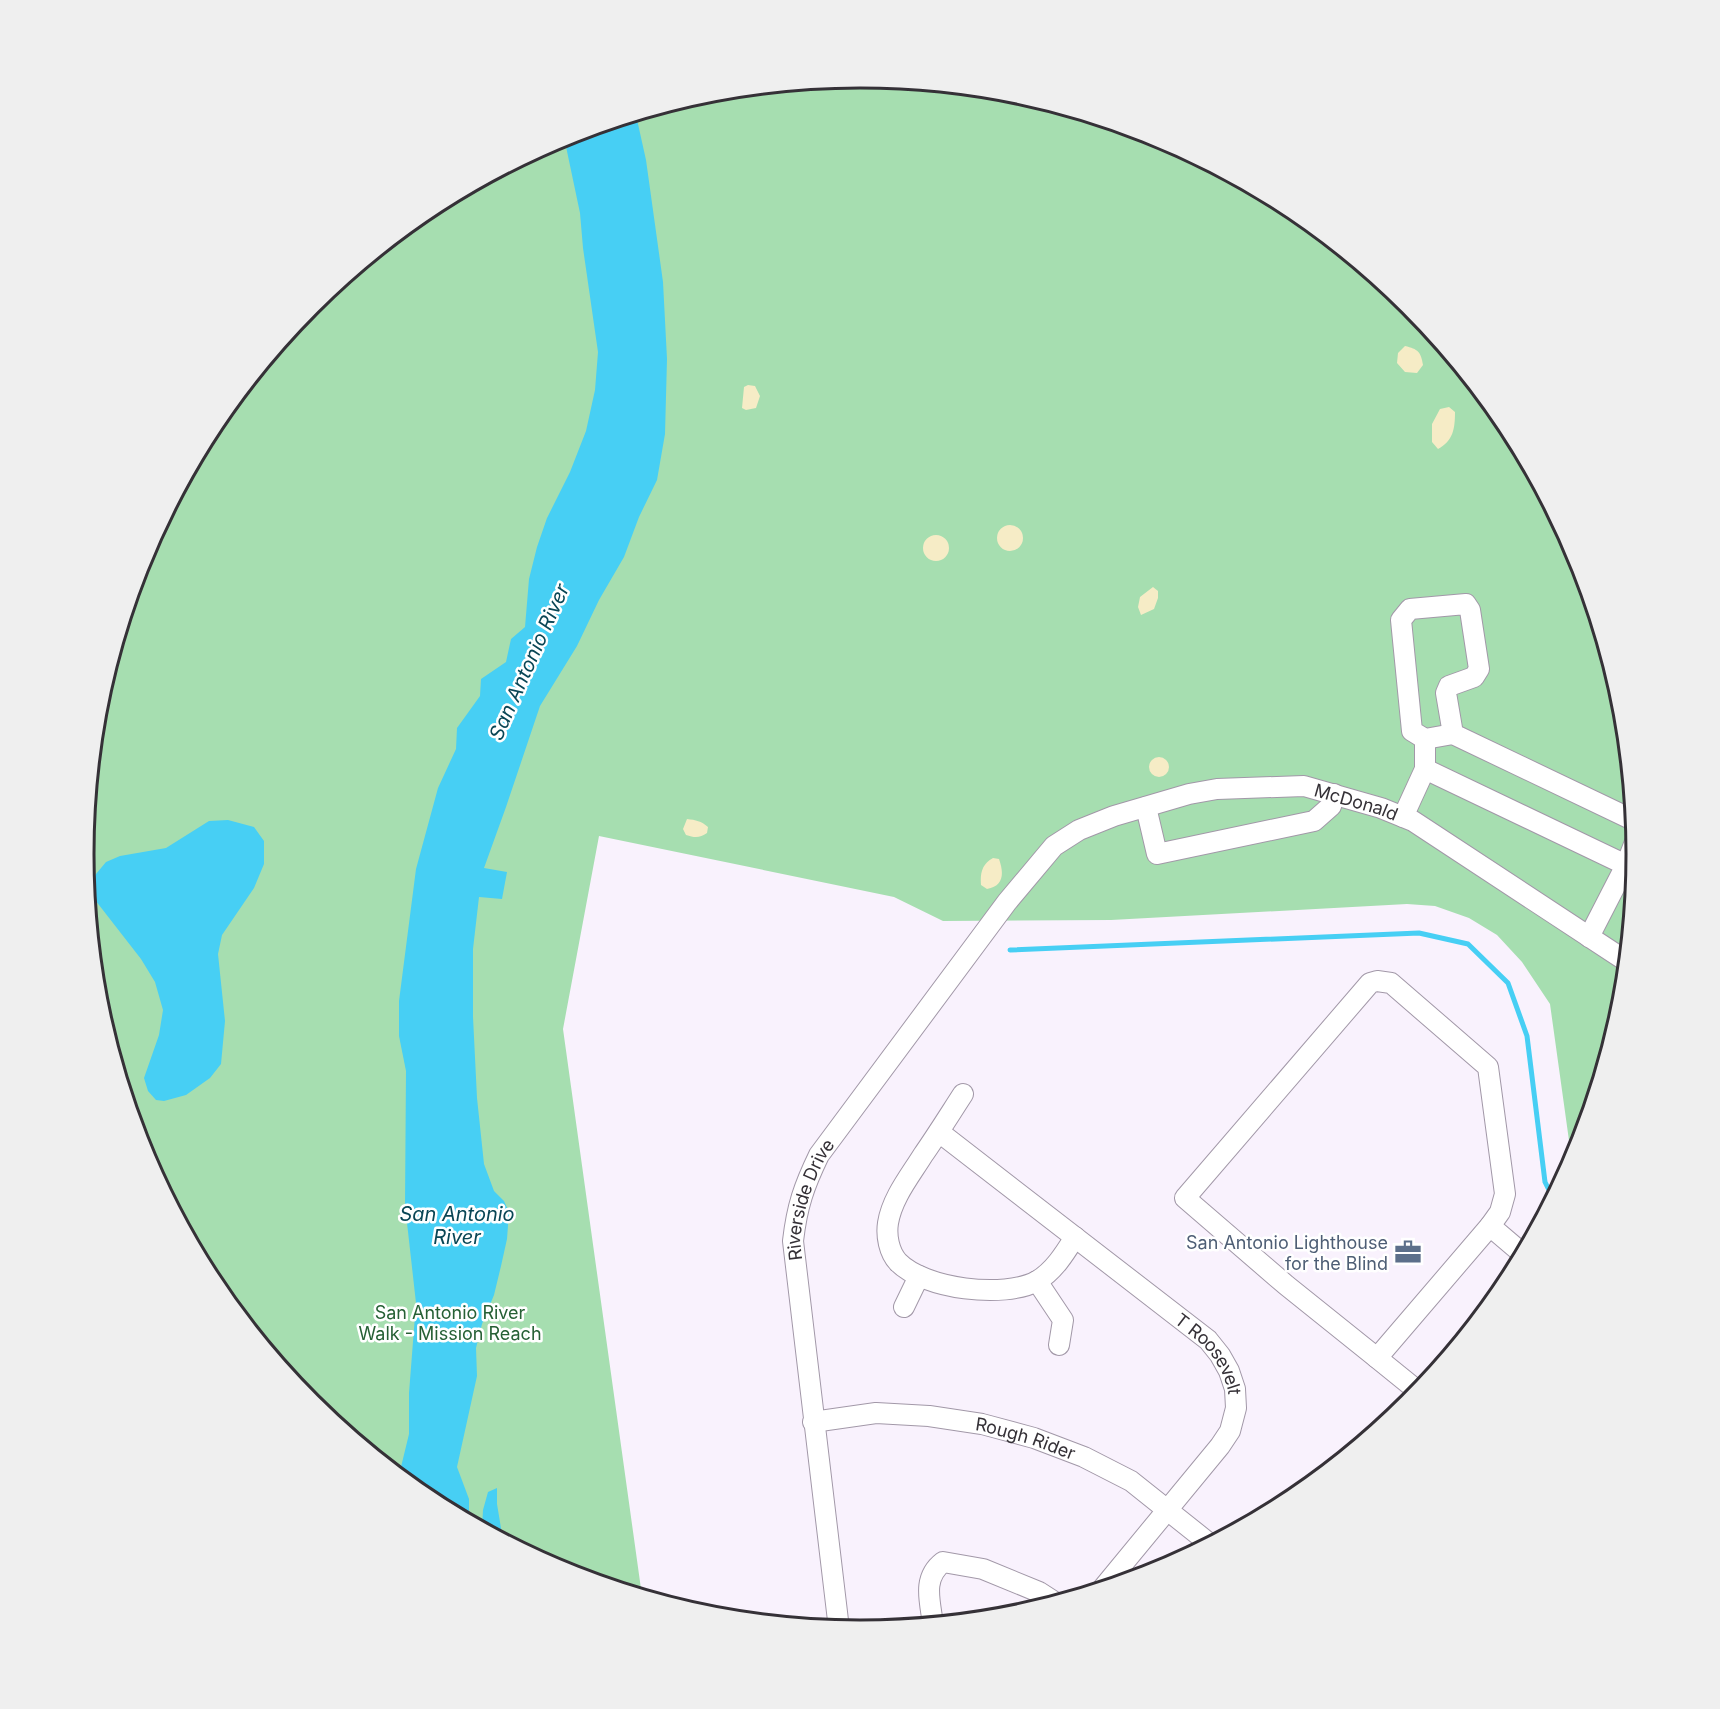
<svg xmlns="http://www.w3.org/2000/svg" width="1720" height="1709" font-family="Inter,sans-serif">
  <rect width="100%" height="100%" fill="#f9f2fd"/>
  <path fill="#a6deb0" d="M 860,78 L 1012,93 L 1157,137 L 1292,209 L 1409,306 L 1506,423 L 1578,558 L 1622,703 L 1636,855 L 1622,1006 L 1577,1152 L 1572,1162 L 1550,1004 L 1522,962 L 1497,935 L 1469,918 L 1435,906 L 1407,904 L 1111,920 L 943,921 L 894,897 L 599,836 L 563,1029 L 642,1596 L 563,1572 L 428,1500 L 311,1403 L 214,1286 L 142,1151 L 98,1006 L 84,854 L 98,703 L 143,557 L 215,423 L 311,305 L 429,209 L 563,137 L 709,93 Z"/>
  <path fill="#f6ecc6" d="M 1405,346 C 1418,349 1421,352 1423,365 L 1417,373 L 1405,372 L 1397,363 L 1398,353 Z
    M 748,385 L 755,386 L 760,396 L 756,408 L 746,410 L 742,408 L 744,387 Z
    M 1449,407 L 1455,412 C 1455,429 1453,441 1438,449 L 1432,442 L 1432,424 L 1440,409 Z
    M997 538a13 13 0 1 1 26 0a13 13 0 1 1-26 0Z
    M923 548a13 13 0 1 1 26 0a13 13 0 1 1-26 0Z
    M 1153,587 L 1158,591 L 1158,598 L 1154,609 L 1141,615 L 1138,607 L 1140,597 Z
    M1149 767a10 10 0 1 1 20 0a10 10 0 1 1-20 0Z
    M 687,819 C 696,820 701,821 708,827 L 707,833 C 700,838 695,838 686,835 L 683,829 Z
    M 993,858 L 999,859 C 1004,873 1004,886 987,889 L 981,885 C 980,873 982,864 993,858 Z"/>
  <path fill="#47cff4" d="M 636,115 L 646,160 L 663,282 L 667,359 L 665,434 L 657,480 L 639,517 L 624,557 L 599,600 L 577,646 L 540,706 L 506,807 L 484,868 L 507,872 L 502,899 L 479,897 L 473,949 L 473,1017 L 477,1098 L 484,1164 L 494,1191 L 504,1201 L 509,1212 L 507,1239 L 501,1266 L 494,1295 L 482,1324 L 476,1348 L 477,1376 L 457,1467 L 469,1499 L 469,1522 L 428,1500 L 392,1470 L 401,1467 L 409,1434 L 409,1393 L 416,1303 L 405,1205 L 406,1071 L 399,1036 L 399,1001 L 416,869 L 438,788 L 456,749 L 457,728 L 480,696 L 481,679 L 506,662 L 511,639 L 525,627 L 529,579 L 537,547 L 547,518 L 570,472 L 586,431 L 595,390 L 598,352 L 583,248 L 580,213 L 564,137 Z
    M 228,820 L 254,827 L 264,841 L 264,864 L 254,888 L 222,935 L 218,954 L 225,1021 L 221,1064 L 210,1078 L 186,1095 L 164,1101 L 156,1100 L 148,1091 L 144,1078 L 159,1035 L 163,1010 L 155,982 L 141,959 L 92,896 L 91,880 L 106,862 L 120,856 L 166,848 L 209,821 Z
    M 497,1488 L 497,1504 L 503,1540 L 482,1529 L 483,1510 L 488,1492 Z"/>
  <g fill="none" stroke-linecap="round" stroke-linejoin="round">
    <path stroke="#47cff4" stroke-width="5" d="M 1010,950 L 1419,933 L 1468,944 L 1508,983 L 1527,1036 L 1545,1182 L 1553,1198"/>
    <defs>
      <g id="minor">
        <path d="M 1453,734 L 1446,693 L 1449,686 L 1474,677 L 1479,669 L 1470,610 L 1466,604 L 1410,609 L 1401,620 L 1412,731 L 1425,739 L 1453,734 L 1633,820"/>
        <path d="M 1425,769 L 1626,865"/>
        <path d="M 1146,807 L 1157,854 L 1314,821 L 1331,806 L 1334,794"/>
        <path d="M 1403,817 L 1425,769 L 1425,739"/>
        <path d="M 1589,937 L 1626,865 L 1635,842"/>
        <path d="M 963,1094 C 950,1114 937,1135 923,1155 C 910,1176 892,1198 888,1223 C 886,1236 889,1252 898,1262 C 924,1289 1004,1299 1037,1281 C 1054,1271 1065,1253 1075,1237"/>
        <path id="s1" d="M 939,1132 L 1208,1340 L 1220,1355 L 1229,1371 L 1235,1389 L 1236,1408 L 1230,1431 L 1220,1446 L 1103,1588"/>
        <path d="M 1037,1281 L 1063,1320 L 1059,1345"/>
        <path d="M 904,1307 L 919,1276"/>
        <path d="M 1377,1358 L 1286,1285 L 1185,1198 L 1370,983 L 1377,981 L 1391,983 L 1488,1067 L 1505,1194 L 1500,1212 L 1490,1226"/>
        <path d="M 1419,1392 L 1377,1358 L 1490,1226 L 1523,1254"/>
        <path id="s2" d="M 813,1422 L 876,1413 L 929,1416 L 982,1424 L 1034,1438 L 1084,1457 L 1131,1481 L 1210,1544"/>
        <path d="M 933,1624 C 930,1601 922,1578 943,1562 L 983,1569 L 1039,1592 L 1056,1603"/>
        <path id="s3" d="M 839,1629 L 793,1241 C 797,1206 804,1186 819,1155 L 1007,902 L 1054,846 L 1079,830 L 1114,816 L 1189,794 L 1217,789 L 1304,786 L 1381,808 L 1413,821 L 1626,961"/>
      </g>
    </defs>
    <use href="#minor" stroke="#a298a8" stroke-width="22"/>
    <use href="#minor" stroke="#fff" stroke-width="20"/>
  </g>
  <defs>
    <symbol id="office-bare" viewBox="-9 -9 18 18"><path d="M-6-3h4V-5.5h4V-3h4V5H-6ZM-1-4.5V-3h2v-1.5ZM-6 0V1H6V0Z" fill="#5c6f8a" stroke="#fff" stroke-width="2.5" paint-order="stroke"/></symbol>
  </defs>
  <g fill-rule="evenodd">
    <use href="#office-bare" x="1389" y="1233" width="38" height="38"/>
  </g>
  <g text-anchor="middle" dominant-baseline="central" stroke-width="5" stroke-linejoin="round" paint-order="stroke">
    <g font-size="18" fill="#353137" stroke="#fff">
      <text stroke="none"><textPath href="#s3" startOffset="1185">McDonald</textPath></text>
      <text stroke="none"><textPath href="#s3" startOffset="435">Riverside Drive</textPath></text>
      <text stroke="none"><textPath href="#s1" startOffset="352">T Roosevelt</textPath></text>
      <text stroke="none"><textPath href="#s2" startOffset="216">Rough Rider</textPath></text>
    </g>
    <g font-size="18" fill="#4e5e75" stroke="#fff" text-anchor="end">
      <text x="1388" y="1242">San Antonio Lighthouse<tspan x="1388" dy="21">for the Blind</tspan></text>
    </g>
    <g font-size="18" fill="#266035" stroke="#fff">
      <text x="450" y="1312">San Antonio River<tspan x="450" dy="21">Walk - Mission Reach</tspan></text>
    </g>
    <g font-size="20" font-style="italic" fill="#094655" stroke="#fff">
      <text transform="translate(529 662) rotate(-66)">San Antonio River</text>
      <text x="457" y="1214">San Antonio<tspan x="457" dy="23">River</tspan></text>
    </g>
  </g>
  <path d="M0 0H1720V1709H0ZM94 854a766 766 0 1 1 1532 0a766 766 0 1 1-1532 0Z" fill="#efefef" fill-rule="evenodd"/>
  <path fill="none" stroke="#353137" stroke-width="3" d="M94 854a766 766 0 1 1 1532 0a766 766 0 1 1-1532 0Z"/>
</svg>
